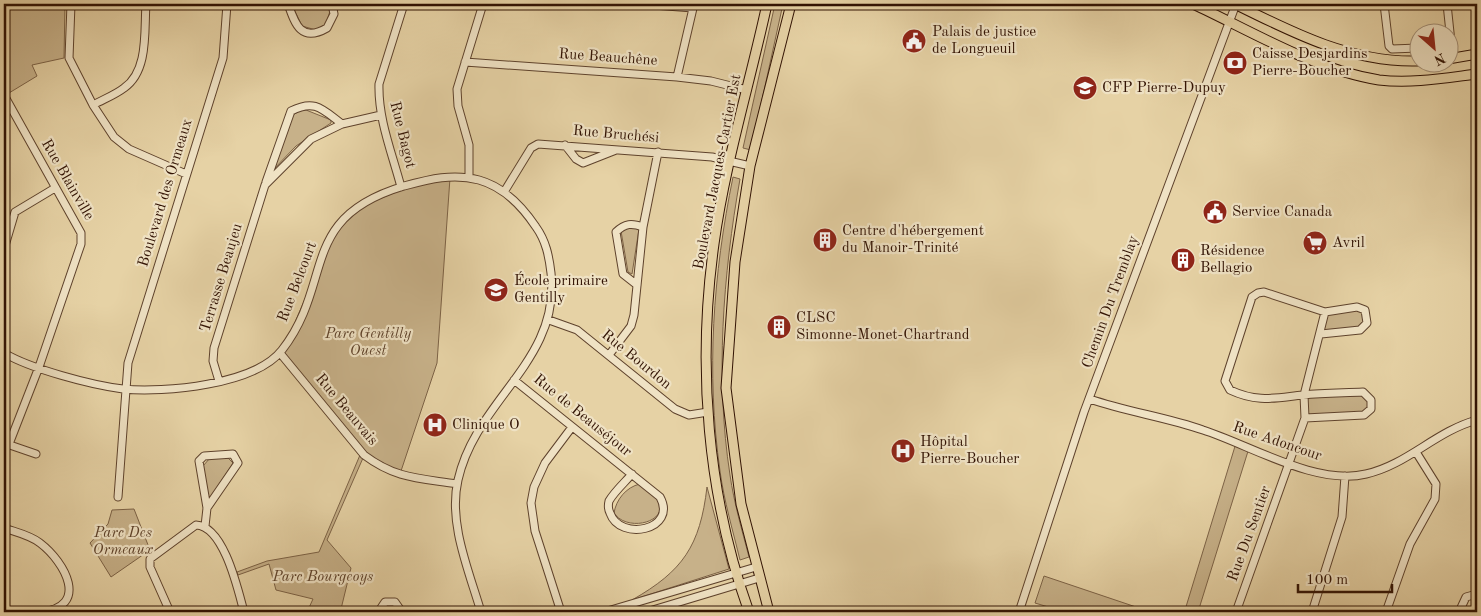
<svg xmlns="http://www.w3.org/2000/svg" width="1481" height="616" font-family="'Old Standard TT',serif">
  <rect width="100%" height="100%" fill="#e6d2a5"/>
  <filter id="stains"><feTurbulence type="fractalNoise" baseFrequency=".004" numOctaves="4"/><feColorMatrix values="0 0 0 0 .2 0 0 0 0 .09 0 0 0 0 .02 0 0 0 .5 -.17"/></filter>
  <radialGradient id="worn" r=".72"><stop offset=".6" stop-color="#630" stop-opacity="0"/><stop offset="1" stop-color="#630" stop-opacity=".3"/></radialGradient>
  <path fill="#c7b189" stroke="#7c6246" d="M 4,4 L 65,4 L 64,58 L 32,65 L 37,76 L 9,93 L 4,83 Z
    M 296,4 L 327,4 L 330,11 L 326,24 L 316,30 L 302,26 L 294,9 Z
    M 775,4 L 783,4 L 751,150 L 743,148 Z
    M 306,110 L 331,120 L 331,123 L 296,146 L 271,172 L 292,116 L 299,111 Z
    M 733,177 L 740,179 C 723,275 715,378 730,475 C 734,503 742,530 749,557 L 740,560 C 733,531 724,501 720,471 C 706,372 713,275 733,177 Z
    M 450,178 L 437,363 L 400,474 L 366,454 L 282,353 L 333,233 L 362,206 L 411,186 Z
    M 630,226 L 639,229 L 632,274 L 628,272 L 621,231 Z
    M 1356,309 L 1363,312 L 1365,322 L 1359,328 L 1323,332 L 1327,314 Z
    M 1362,394 L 1369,401 L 1369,408 L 1363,413 L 1307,416 L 1306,397 Z
    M 1236,443 L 1249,448 L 1198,612 L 1065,612 L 1035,603 L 1044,576 L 1139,608 L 1185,610 Z
    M 360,455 L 363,458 L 327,540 L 351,568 L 341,609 L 331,612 L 307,612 L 313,599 L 276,590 L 269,564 L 238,575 L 237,572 L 267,561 L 319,552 Z
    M 210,458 L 228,458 L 233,463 L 210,498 L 208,496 L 203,466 Z
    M 640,484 C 645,488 655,493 658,499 C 671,522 627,533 614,513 C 616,500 626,487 640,484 Z
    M 707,487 L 729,569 L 632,600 C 683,571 700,546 707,487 Z
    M 134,509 L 150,550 L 111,577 L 90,543 L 108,524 L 112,510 Z"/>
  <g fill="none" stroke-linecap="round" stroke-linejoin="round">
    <defs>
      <path id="minor" d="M 71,4 L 69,58 L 93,105 L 114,137 L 129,149 L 186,174
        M 288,4 C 295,24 301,43 327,28 L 334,14 L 332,4
        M 640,4 L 693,8
        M 1384,4 L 1389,46 L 1392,49 L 1418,48
        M 1447,4 L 1451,42 L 1448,44
        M 465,62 L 677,77 L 711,81 L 747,90
        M 677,77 L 694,4
        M 4,95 L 81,233 L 81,244 L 39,367 L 9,444
        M 93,105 C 104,99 115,95 124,88 C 149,71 144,30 146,4
        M 565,145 L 576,159 L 583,163 L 616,150
        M 469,177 L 469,145 L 458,106 L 457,89 L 483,4
        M 266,182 L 291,111 C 315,99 322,109 342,124
        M 401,187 C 392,153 378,119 379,84 L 404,4
        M 504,192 L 531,148 L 538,144 L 712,157 L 750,166
        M 4,249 L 15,212 L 55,188
        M 637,285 L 623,274 L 616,232 C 625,223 632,223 643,227
        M 549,320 L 577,330 L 675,409 L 689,415 L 708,412
        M 4,353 C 31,369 91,385 123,389 C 164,393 255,385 282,350 C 335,282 297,218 404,186 C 430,179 453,173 479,180 C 504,187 522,206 536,227 C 546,241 549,256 551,273 C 561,361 476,399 458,480 C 448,523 469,571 481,612
        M 280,353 L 364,455 C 396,479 419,478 457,484
        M 609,355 L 631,326 L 634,315 L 643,227 L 658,152
        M 514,380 L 660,497 C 678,530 620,542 610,513 C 608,509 608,505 609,501 C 614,492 625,482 632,474
        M 219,381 L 213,361 L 214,348 L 265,185 L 311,139 L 342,124 L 381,115
        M 1090,399 C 1127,412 1166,417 1203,430 C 1250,445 1316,486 1366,474 C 1407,465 1436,431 1477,420
        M 1305,418 L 1364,415 L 1371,409 L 1371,400 L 1363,392 C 1343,393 1323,393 1303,395 C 1274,398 1258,403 1230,390 L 1225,381 L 1252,297 L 1258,293 L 1264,292 L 1325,312 L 1357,307 L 1365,310 L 1367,323 L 1360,330 L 1321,334
        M 4,443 L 36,454
        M 118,497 L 128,363 L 223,58 L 227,4
        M 205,526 L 207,508 L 199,461 L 204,456 L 233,454 L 238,463 L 207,508
        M 4,528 C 15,532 30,535 40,543 C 65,562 90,607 41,612
        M 170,612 L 150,567 L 150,559 L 196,525 C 224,526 238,590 244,612
        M 383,612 L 381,608 L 385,602 L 395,602 L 402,612
        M 561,612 L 535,531 L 531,503 L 534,487 L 545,463 L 572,427
        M 604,612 L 756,567
        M 646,612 L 759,578
        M 1019,612 L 1084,412 L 1236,4
        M 1236,612 L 1305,418 L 1304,395 L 1325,312
        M 1312,612 L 1342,517 L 1345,476
        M 1386,612 L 1410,544 L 1435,499 L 1436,484 L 1416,452
        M 1459,612 L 1466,597 L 1477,594"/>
      <path id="major" d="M 1193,4 C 1251,31 1315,70 1379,80 C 1411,84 1445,78 1477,74
        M 1235,4 C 1293,33 1352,63 1418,61
        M 1448,59 L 1477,54
        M 749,612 C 707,495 697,366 714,244 C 725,163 750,83 767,4
        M 769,612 L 741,504 L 726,388 L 735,262 L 750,166 L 791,4"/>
    </defs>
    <use href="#minor" stroke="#5e422c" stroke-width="9"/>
    <use href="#major" stroke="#311203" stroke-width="11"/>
    <use href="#minor" stroke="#efe2c4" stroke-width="7"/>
    <use href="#major" stroke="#e6d2a5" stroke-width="9"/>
  </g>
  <defs>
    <symbol id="civic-disc" viewBox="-11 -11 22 22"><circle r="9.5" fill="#8f2418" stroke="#efe2c4"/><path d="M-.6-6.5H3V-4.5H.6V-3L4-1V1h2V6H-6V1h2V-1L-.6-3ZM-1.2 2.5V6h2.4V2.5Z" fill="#fff"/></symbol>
    <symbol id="bank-disc" viewBox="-11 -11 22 22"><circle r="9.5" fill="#8f2418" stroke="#efe2c4"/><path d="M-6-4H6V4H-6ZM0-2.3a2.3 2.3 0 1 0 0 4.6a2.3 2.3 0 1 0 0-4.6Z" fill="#fff"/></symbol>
    <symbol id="university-disc" viewBox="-11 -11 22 22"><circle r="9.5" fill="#8f2418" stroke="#efe2c4"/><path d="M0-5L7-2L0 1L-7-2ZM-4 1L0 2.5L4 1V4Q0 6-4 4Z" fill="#fff"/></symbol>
    <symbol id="building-disc" viewBox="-11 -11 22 22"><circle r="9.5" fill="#8f2418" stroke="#efe2c4"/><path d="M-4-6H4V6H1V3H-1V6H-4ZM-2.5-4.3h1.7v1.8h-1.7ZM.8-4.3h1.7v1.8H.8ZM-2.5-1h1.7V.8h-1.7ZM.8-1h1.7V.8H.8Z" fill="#fff"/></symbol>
    <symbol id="supermarket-disc" viewBox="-11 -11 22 22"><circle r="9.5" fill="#8f2418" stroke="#efe2c4"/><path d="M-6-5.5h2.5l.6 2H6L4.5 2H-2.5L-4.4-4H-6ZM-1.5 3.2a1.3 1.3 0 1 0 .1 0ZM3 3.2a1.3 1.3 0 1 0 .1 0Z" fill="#fff"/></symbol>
    <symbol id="school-disc" viewBox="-11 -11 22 22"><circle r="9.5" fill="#8f2418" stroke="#efe2c4"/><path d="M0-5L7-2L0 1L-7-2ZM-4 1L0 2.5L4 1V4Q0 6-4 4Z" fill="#fff"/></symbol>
    <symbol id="hospital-disc" viewBox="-11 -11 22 22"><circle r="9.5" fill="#8f2418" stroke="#efe2c4"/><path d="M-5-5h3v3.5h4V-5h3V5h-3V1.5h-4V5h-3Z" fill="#fff"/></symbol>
  </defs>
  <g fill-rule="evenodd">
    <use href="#civic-disc" x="900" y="27" width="28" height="28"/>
    <use href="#bank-disc" x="1221" y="49" width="28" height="28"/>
    <use href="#university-disc" x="1071" y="74" width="28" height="28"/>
    <use href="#civic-disc" x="1201" y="198" width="28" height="28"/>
    <use href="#building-disc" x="811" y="226" width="28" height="28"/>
    <use href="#supermarket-disc" x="1301" y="229" width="28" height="28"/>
    <use href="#building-disc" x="1169" y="246" width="28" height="28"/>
    <use href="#school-disc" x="482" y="276" width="28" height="28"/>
    <use href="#building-disc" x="765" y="313" width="28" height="28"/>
    <use href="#hospital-disc" x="421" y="411" width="28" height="28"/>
    <use href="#hospital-disc" x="889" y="437" width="28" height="28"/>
  </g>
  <g text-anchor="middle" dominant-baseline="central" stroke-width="4.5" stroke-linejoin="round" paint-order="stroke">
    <g font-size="15" fill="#311203" stroke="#efe2c4" text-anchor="start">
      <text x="932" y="32">Palais de justice<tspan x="932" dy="17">de Longueuil</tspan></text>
      <text x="1252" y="54">Caisse Desjardins<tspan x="1252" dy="17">Pierre-Boucher</tspan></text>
      <text x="1102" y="88">CFP Pierre-Dupuy</text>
      <text x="1232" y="212">Service Canada</text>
      <text x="842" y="231">Centre d'hébergement<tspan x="842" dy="17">du Manoir-Trinité</tspan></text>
      <text x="1332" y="243">Avril</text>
      <text x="1200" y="251">Résidence<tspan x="1200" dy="17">Bellagio</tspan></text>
      <text x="514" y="281">École primaire<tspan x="514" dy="17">Gentilly</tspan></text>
      <text x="796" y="318">CLSC<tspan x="796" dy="17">Simonne-Monet-Chartrand</tspan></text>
      <text x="452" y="425">Clinique O</text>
      <text x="920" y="442">Hôpital<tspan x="920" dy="17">Pierre-Boucher</tspan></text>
    </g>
    <g font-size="15" fill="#311203" stroke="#efe2c4">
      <text transform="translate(608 58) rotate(4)">Rue Beauchêne</text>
      <text transform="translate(402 135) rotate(76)">Rue Bagot</text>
      <text transform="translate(616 135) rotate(5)">Rue Bruchési</text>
      <text transform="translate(718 172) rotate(-79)">Boulevard Jacques-Cartier Est</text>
      <text transform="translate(67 180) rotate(60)">Rue Blainville</text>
      <text transform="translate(166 193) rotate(-73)">Boulevard des Ormeaux</text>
      <text transform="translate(222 278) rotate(-73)">Terrasse Beaujeu</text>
      <text transform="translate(298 282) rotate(-69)">Rue Belcourt</text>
      <text transform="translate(1111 302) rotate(-70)">Chemin Du Tremblay</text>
      <text transform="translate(636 360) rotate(39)">Rue Bourdon</text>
      <text transform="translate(346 410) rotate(50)">Rue Beauvais</text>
      <text transform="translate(582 416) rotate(39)">Rue de Beauséjour</text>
      <text transform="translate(1277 442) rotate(19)">Rue Adoncour</text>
      <text transform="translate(1250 534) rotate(-70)">Rue Du Sentier</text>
    </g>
    <g font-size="15" font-style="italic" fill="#5e422b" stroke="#efe2c4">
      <text x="368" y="334">Parc Gentilly<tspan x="368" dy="17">Ouest</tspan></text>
      <text x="123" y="533">Parc Des<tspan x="123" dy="17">Ormeaux</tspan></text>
      <text x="323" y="577">Parc Bourgeoys</text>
    </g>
  </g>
  <rect width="1481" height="616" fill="none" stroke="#e6d2a5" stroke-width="20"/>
  <rect x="5" y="5" width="1471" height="606" fill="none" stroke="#311203" stroke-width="2.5"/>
  <rect x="10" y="10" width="1461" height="596" fill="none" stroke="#311203"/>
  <g transform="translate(1434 48) rotate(153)"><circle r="24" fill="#efe2c4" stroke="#a38f77"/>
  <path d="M0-4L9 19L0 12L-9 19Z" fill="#8f2418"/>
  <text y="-8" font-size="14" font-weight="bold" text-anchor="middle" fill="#311203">N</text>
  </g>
  <path d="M1298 584v8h94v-8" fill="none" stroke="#311203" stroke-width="2.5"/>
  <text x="1306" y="584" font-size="15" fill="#311203" stroke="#efe2c4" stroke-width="4" paint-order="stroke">100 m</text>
  <rect width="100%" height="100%" filter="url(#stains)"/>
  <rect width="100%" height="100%" fill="url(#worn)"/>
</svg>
